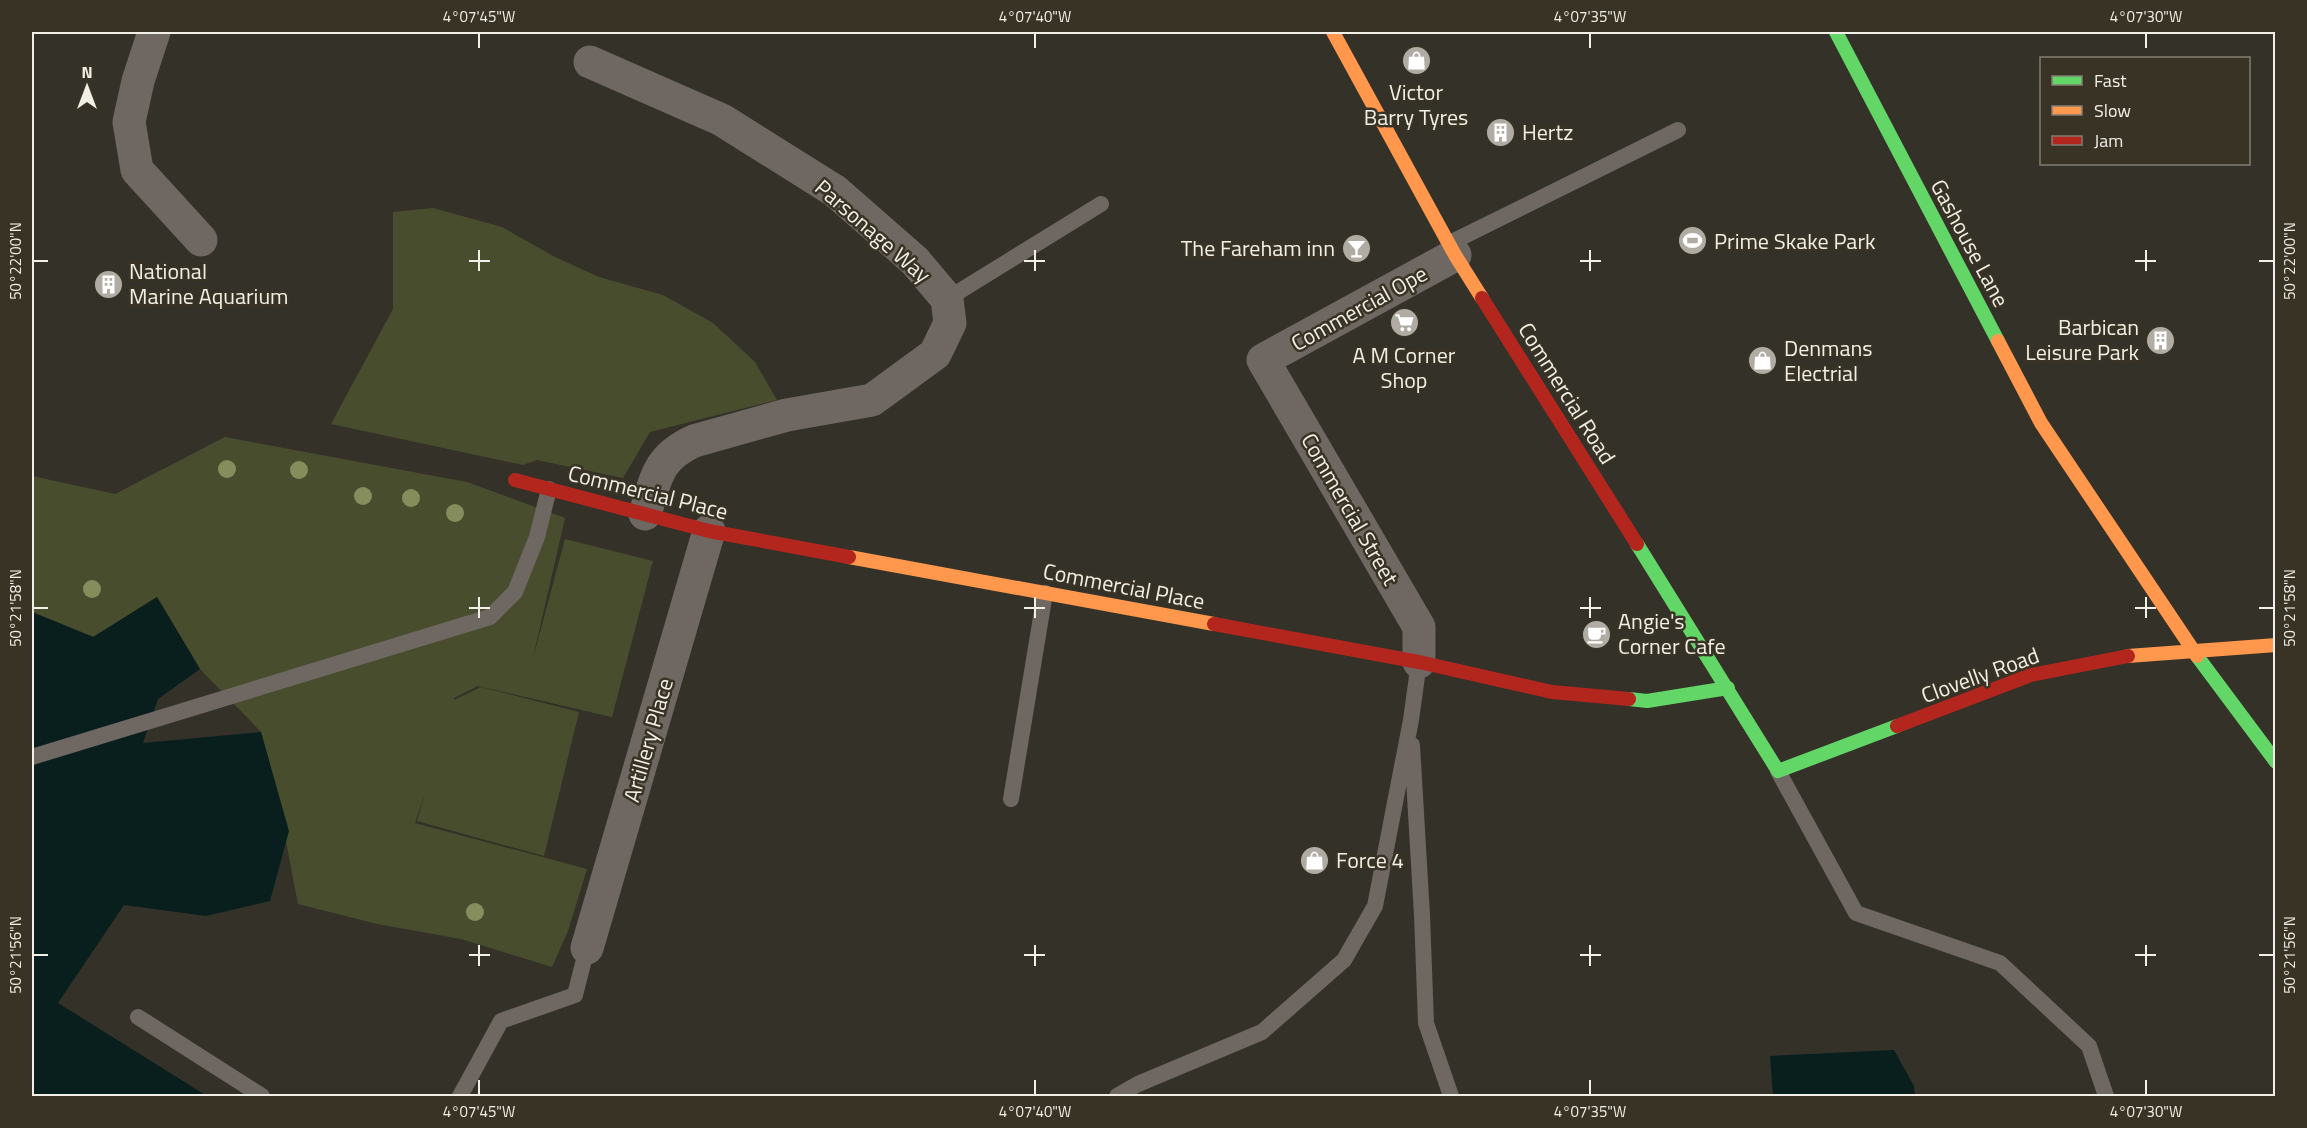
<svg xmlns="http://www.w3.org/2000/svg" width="2307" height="1128" font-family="'Titillium Web',sans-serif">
  <rect width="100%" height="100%" fill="#343129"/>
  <path fill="#484e2d" d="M 433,208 L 502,227 L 555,257 L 599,277 L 663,295 L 713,323 L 755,362 L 777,400 L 650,432 L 623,478 L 537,460 L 523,465 L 331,424 L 393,309 L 393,212 Z
    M 225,437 L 467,482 L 565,518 L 532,662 L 565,539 L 653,561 L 612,717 L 478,686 L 454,698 L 454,700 L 481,687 L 579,712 L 544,856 L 417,821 L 425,793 L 415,823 L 587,869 L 568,931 L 552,967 L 461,939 L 377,924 L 298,904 L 275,784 L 261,732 L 200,669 L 157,597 L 94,637 L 32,612 L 32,476 L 115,494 Z"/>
  <path fill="#081f1e" d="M 157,597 L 200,669 L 158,699 L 143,743 L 261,732 L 289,831 L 270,901 L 206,916 L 124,905 L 58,1003 L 207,1096 L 32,1096 L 32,612 L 93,637 Z
    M 1894,1050 L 1914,1086 L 1915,1096 L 1773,1096 L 1770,1056 Z"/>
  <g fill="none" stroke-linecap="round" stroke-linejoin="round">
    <path stroke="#6f6762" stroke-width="16" d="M 1450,243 L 1678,130
      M 947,299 L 1101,204
      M 1412,745 L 1422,915 L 1426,1023 L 1451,1096
      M 32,757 L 490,617 L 515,592 L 537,537 L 549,489
      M 1778,771 L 1856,913 L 2000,963 L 2089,1046 L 2106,1096
      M 1011,799 L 1045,593
      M 138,1017 L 262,1096
      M 460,1096 L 501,1021 L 575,995 L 587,948
      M 1117,1096 L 1138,1084 L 1262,1032 L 1344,960 L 1375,906 L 1411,720 L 1419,662"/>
    <path stroke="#6f6762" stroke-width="33" d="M 154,32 L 138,81 L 129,122 L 137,170 L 201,240
      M 590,62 L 722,120 L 835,191 L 915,261 L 947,299 L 950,323 L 935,354 L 872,400 L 787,415 L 694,441 C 657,458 656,478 645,514
      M 1419,662 L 1419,627 L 1263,360 L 1455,255
      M 587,948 L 709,531"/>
    <path stroke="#63d668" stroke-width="14" d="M 1836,32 L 1998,341
      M 1637,544 L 1778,771 L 1897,726
      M 2197,656 L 2276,762
      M 1629,699 L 1647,701 L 1728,688"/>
    <path stroke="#ff974d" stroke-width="14" d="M 1333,32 L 1455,255 L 1482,298
      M 1998,341 L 2041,423 L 2197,656
      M 849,557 L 1214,624
      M 2128,656 L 2276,645"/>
    <path stroke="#b3261e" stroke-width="14" d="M 1482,298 L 1637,544
      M 515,480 L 709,531 L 849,557
      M 1214,624 L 1419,662 L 1552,692 L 1629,699
      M 1897,726 L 2031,675 L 2128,656"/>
  </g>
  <g fill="#858d5c">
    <circle cx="227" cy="469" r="9"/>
    <circle cx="299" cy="470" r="9"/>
    <circle cx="363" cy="496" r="9"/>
    <circle cx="411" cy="498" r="9"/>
    <circle cx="455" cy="513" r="9"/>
    <circle cx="92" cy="589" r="9"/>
    <circle cx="475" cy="912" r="9"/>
  </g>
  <path fill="none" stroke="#f2efe6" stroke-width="2" d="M 479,33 L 479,48M 1035,33 L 1035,48M 1590,33 L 1590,48M 2146,33 L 2146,48M 479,250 L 479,271M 1035,250 L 1035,271M 1590,250 L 1590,271M 2146,250 L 2146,271M 33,261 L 48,261M 469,261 L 490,261M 1024,261 L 1045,261M 1580,261 L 1601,261M 2135,261 L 2156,261M 2259,261 L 2274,261M 479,597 L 479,618M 1035,597 L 1035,618M 1590,597 L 1590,618M 2146,597 L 2146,618M 33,608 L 48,608M 469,608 L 490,608M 1024,608 L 1045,608M 1580,608 L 1601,608M 2135,608 L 2156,608M 2259,608 L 2274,608M 479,945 L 479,966M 1035,945 L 1035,966M 1590,945 L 1590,966M 2146,945 L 2146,966M 33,955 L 48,955M 469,955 L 490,955M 1024,955 L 1045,955M 1580,955 L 1601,955M 2135,955 L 2156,955M 2259,955 L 2274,955M 479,1080 L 479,1095M 1035,1080 L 1035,1095M 1590,1080 L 1590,1095M 2146,1080 L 2146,1095"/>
  <defs>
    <symbol id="shop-disc" viewBox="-11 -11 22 22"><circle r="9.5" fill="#b0aca4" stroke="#383325"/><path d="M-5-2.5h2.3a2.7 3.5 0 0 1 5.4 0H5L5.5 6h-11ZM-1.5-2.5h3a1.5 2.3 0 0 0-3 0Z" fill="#fff"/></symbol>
    <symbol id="building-disc" viewBox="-11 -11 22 22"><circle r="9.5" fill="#b0aca4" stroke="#383325"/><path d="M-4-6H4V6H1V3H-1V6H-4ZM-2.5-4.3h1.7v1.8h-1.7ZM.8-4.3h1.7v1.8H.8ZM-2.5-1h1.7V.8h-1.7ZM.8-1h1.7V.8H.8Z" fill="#fff"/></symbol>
    <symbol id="stadium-disc" viewBox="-11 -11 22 22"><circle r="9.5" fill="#b0aca4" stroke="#383325"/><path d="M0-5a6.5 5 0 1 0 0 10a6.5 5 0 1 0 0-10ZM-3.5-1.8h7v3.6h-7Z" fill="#fff"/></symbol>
    <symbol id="bar-disc" viewBox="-11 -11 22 22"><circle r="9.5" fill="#b0aca4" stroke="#383325"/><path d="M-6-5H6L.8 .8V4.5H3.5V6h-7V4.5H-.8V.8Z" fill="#fff"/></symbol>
    <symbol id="supermarket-disc" viewBox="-11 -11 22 22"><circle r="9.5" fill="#b0aca4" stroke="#383325"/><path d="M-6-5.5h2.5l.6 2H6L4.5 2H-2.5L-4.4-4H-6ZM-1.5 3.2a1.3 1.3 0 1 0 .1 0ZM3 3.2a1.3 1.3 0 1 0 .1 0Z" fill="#fff"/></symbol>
    <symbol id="cafe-disc" viewBox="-11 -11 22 22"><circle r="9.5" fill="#b0aca4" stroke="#383325"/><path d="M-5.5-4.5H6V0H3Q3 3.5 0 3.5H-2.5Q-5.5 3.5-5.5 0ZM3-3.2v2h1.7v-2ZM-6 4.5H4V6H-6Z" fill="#fff"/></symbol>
  </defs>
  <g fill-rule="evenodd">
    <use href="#shop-disc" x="1400" y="44" width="33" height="33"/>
    <use href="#building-disc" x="1484" y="116" width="33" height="33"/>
    <use href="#stadium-disc" x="1676" y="224" width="33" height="33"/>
    <use href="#bar-disc" x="1340" y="232" width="33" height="33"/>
    <use href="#building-disc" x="92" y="268" width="33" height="33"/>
    <use href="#supermarket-disc" x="1388" y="306" width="33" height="33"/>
    <use href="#building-disc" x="2144" y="324" width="33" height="33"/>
    <use href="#shop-disc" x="1746" y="344" width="33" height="33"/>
    <use href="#cafe-disc" x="1580" y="618" width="33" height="33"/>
    <use href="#shop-disc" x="1298" y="844" width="33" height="33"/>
  </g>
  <g text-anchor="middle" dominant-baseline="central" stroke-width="5" stroke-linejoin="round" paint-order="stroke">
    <g font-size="22" fill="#f2efe6" stroke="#383325" text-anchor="start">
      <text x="1416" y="92" text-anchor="middle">Victor<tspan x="1416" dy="25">Barry Tyres</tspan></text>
      <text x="1522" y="132">Hertz</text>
      <text x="1714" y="241">Prime Skake Park</text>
      <text x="1335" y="248" text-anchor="end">The Fareham inn</text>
      <text x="129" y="271">National<tspan x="129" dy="25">Marine Aquarium</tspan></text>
      <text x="2139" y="327" text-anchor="end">Barbican<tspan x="2139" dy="25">Leisure Park</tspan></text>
      <text x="1784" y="348">Denmans<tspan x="1784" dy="25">Electrial</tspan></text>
      <text x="1404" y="355" text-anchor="middle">A M Corner<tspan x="1404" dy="25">Shop</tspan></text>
      <text x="1618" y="621">Angie's<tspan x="1618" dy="25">Corner Cafe</tspan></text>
      <text x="1336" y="860">Force 4</text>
    </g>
    <g font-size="22" fill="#f2efe6" stroke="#383325">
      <text transform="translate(873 231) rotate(41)">Parsonage Way</text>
      <text transform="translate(1970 243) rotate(62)">Gashouse Lane</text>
      <text transform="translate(1359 308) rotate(-29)">Commercial Ope</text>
      <text transform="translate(1567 393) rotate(58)">Commercial Road</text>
      <text transform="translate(648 492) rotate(14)">Commercial Place</text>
      <text transform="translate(1350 509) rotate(60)">Commercial Street</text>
      <text transform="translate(1124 586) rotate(11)">Commercial Place</text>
      <text transform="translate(1980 675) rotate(-20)">Clovelly Road</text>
      <text transform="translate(648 740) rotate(-74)">Artillery Place</text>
    </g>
  </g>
  <rect width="2307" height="1128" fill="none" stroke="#383325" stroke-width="66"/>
  <rect x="2040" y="57" width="210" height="108" fill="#383325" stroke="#827e72" stroke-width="1.5"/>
  <rect x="2052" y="76" width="30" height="9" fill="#63d668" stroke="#827e72" stroke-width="1.5"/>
  <text x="2094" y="87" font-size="18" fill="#f2efe6">Fast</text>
  <rect x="2052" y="106" width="30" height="9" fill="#ff974d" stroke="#827e72" stroke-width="1.5"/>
  <text x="2094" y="117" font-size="18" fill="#f2efe6">Slow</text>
  <rect x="2052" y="136" width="30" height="9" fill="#b3261e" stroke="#827e72" stroke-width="1.5"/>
  <text x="2094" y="147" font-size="18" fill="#f2efe6">Jam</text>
  <g transform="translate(87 87)" stroke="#383325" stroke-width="4.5" paint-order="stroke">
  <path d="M0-4.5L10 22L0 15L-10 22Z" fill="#f2efe6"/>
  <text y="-9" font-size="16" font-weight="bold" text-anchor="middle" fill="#f2efe6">N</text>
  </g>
  <rect x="33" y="33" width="2241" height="1062" fill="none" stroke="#f2efe6" stroke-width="2"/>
  <g font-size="15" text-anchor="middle" fill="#f2efe6">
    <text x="479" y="22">4°07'45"W</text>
    <text x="1035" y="22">4°07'40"W</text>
    <text x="1590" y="22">4°07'35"W</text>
    <text x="2146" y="22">4°07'30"W</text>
    <text transform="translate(16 261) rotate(-90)" y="5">50°22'00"N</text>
    <text transform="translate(2290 261) rotate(-90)" y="5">50°22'00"N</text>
    <text transform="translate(16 608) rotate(-90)" y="5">50°21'58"N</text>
    <text transform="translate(2290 608) rotate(-90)" y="5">50°21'58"N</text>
    <text transform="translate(16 955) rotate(-90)" y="5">50°21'56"N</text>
    <text transform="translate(2290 955) rotate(-90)" y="5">50°21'56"N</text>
    <text x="479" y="1117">4°07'45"W</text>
    <text x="1035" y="1117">4°07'40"W</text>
    <text x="1590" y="1117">4°07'35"W</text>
    <text x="2146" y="1117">4°07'30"W</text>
  </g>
</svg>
